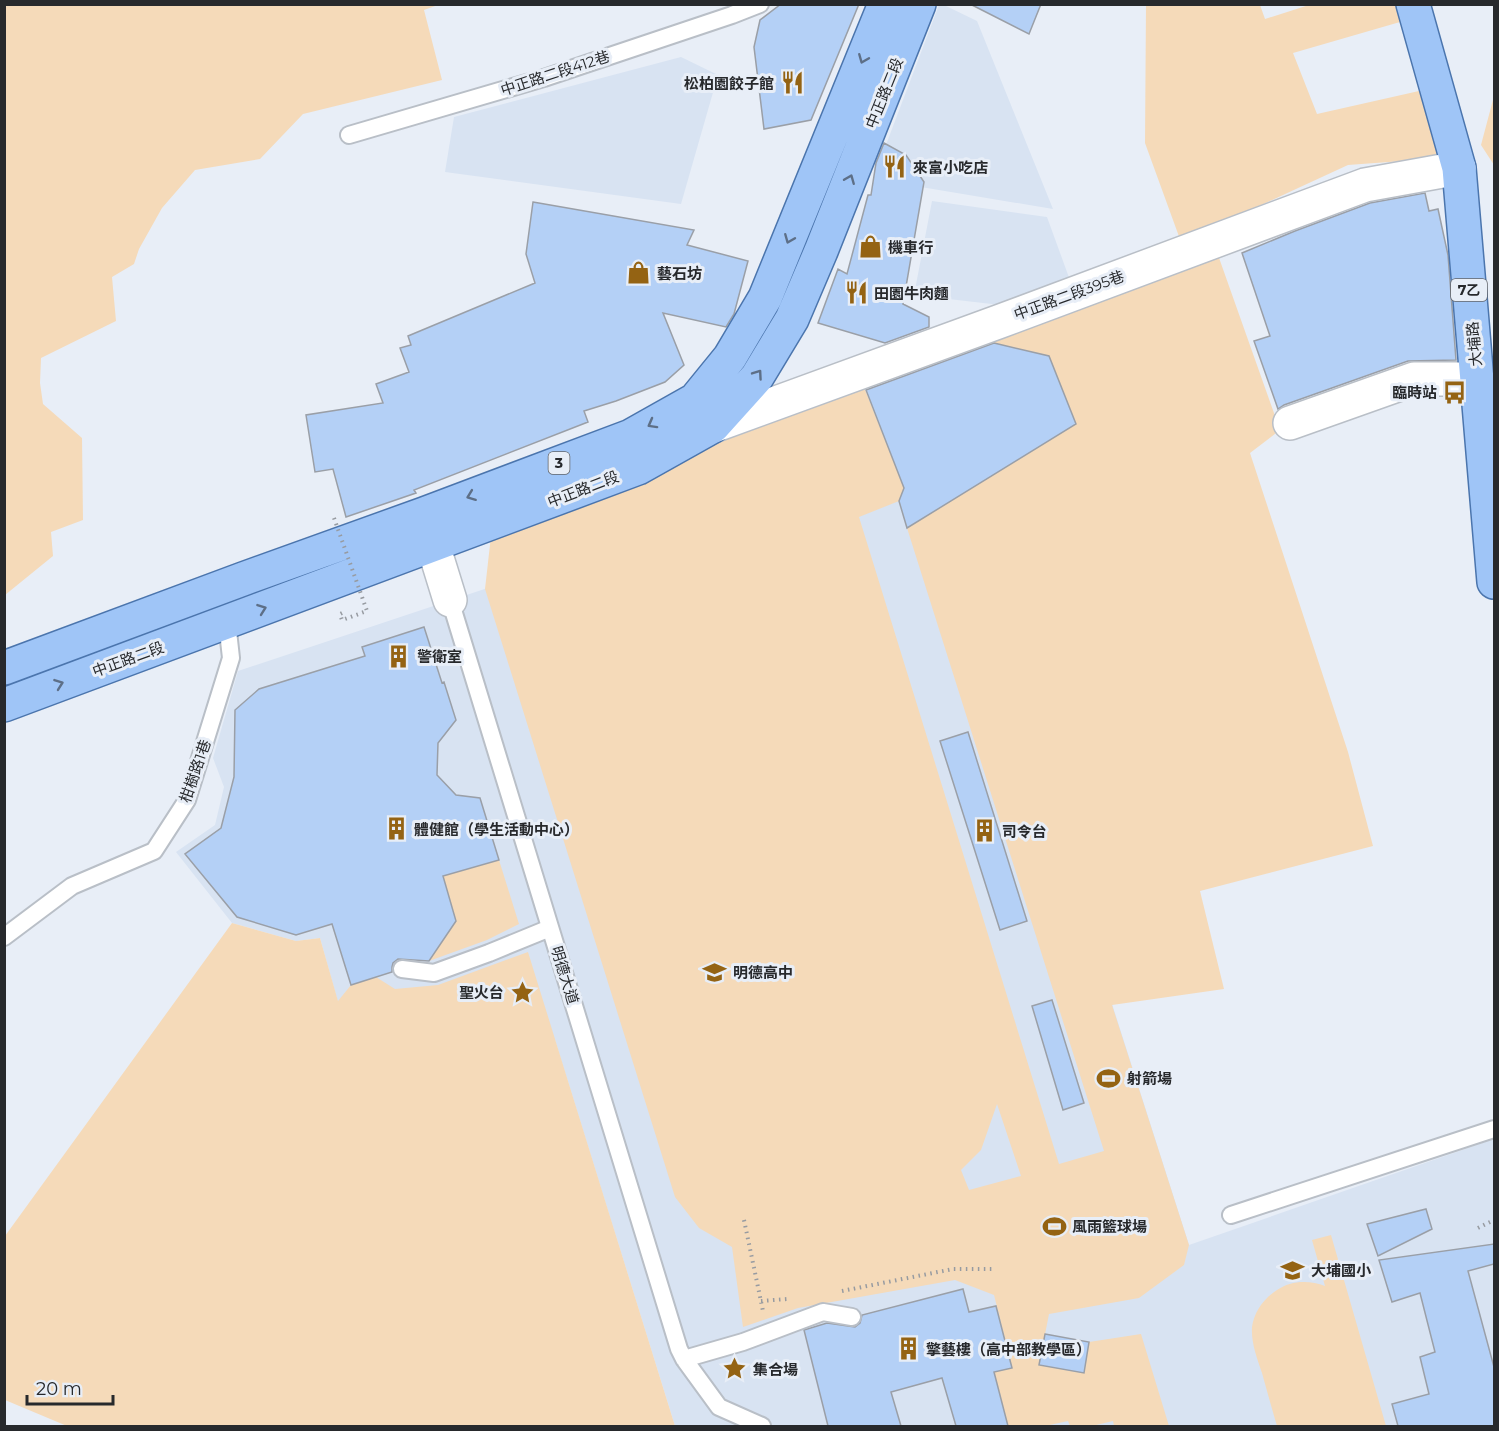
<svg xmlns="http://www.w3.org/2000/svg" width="1499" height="1431" font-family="Montserrat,'Noto Sans TC',sans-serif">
  <rect width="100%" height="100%" fill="#e8eef7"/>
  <path fill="#d8e3f2" d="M 939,5 L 944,5 L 977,21 L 1053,209 L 873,179 Z
    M 681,57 L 718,75 L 681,204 L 445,172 L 454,117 Z
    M 932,201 L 1047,217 L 1071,283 L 1009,306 L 914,295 Z
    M 885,456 L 1032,921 L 1084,916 L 1189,1245 L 1494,1139 L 1494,1426 L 675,1426 L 555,1040 L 338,1002 L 320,938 L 296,941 L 232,923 L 176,852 L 215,825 L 224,787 L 213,758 L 238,671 Z"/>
  <path fill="#f5dab9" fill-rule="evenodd" d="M 5,4 L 438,5 L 424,10 L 442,80 L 303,114 L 260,159 L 195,170 L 162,208 L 139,249 L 134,264 L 112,277 L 116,321 L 41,358 L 40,383 L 43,404 L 82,438 L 83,520 L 51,532 L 53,556 L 5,595 Z
    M 1146,5 L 1260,5 L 1265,19 L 1309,5 L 1396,5 L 1400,22 L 1293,53 L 1317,114 L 1419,91 L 1443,158 L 1348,165 L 1181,242 L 1145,143 Z
    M 1494,96 L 1494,165 L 1481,145 Z
    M 1218,255 L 1280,430 L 1250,453 L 1348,752 L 1373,846 L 1200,891 L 1224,989 L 1112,1005 L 1189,1245 L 1184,1265 L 1139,1298 L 1049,1314 L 1039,1365 L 1083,1373 L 1089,1342 L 1141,1334 L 1169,1426 L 1114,1426 L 1113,1421 L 1092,1426 L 1070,1426 L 1068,1421 L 1045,1426 L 1008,1426 L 994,1372 L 1012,1367 L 994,1295 L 955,1280 L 798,1308 L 743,1327 L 732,1247 L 699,1228 L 675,1197 L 485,589 L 491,536 L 721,439 L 864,387 L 904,488 L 899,501 L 859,517 L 1059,1164 L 1104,1151 L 907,528 L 1076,424 L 1049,356 L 983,341 ZM 997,1104 L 1021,1176 L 969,1190 L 961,1170 L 981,1150 Z
    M 499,860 L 519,924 L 487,940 L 429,961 L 456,921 L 443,876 Z
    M 232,923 L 296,941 L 320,938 L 338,1001 L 351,985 L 376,977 L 395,989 L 438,985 L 528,952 L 675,1426 L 67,1426 L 5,1400 L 5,1236 Z
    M 1331,1235 L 1386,1426 L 1277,1426 C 1272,1409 1267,1391 1262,1373 C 1257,1358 1251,1343 1252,1327 C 1254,1312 1264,1298 1277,1290 C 1291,1280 1310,1280 1325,1286 L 1312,1240 Z"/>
  <path fill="#b4d0f6" stroke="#9a9fa7" stroke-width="1.5" d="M 781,4 L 859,4 L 811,120 L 764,129 L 754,47 L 760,20 Z
    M 970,4 L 1041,4 L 1029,34 Z
    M 884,143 L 906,155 L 924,182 L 903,304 L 929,317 L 929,327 L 885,343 L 818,323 L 838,269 L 847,274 L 868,195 L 871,195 L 876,163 Z
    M 1425,193 L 1429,211 L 1438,209 L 1448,255 L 1456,360 L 1408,361 L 1284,405 L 1278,409 L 1254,341 L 1270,336 L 1242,253 L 1295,231 L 1370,203 Z
    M 533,202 L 694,230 L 687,245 L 748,261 L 734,314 L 726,327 L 663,313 L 684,365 L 665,382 L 616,401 L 584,411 L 588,422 L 414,490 L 416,493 L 346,517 L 333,469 L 315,472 L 306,415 L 383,403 L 376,384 L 409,372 L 400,348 L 411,345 L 408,336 L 535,283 L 526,254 Z
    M 994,343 L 1049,356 L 1076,424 L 907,528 L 899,501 L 904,488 L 866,390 Z
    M 424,627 L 442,683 L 444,682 L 456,720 L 438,743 L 437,775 L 456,795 L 480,798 L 499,860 L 443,876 L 456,921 L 429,961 L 398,959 L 393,963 L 392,967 L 392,972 L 351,985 L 332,924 L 296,935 L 237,917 L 185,854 L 221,828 L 234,777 L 235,710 L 259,689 L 365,656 L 362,647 Z
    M 968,732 L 1027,921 L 1000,930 L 940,741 Z
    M 1052,1000 L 1084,1103 L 1063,1110 L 1032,1006 Z
    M 1426,1209 L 1432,1229 L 1378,1256 L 1367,1224 Z
    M 1494,1244 L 1494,1264 L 1468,1271 L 1494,1367 L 1494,1426 L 1398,1426 L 1392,1404 L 1429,1394 L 1420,1357 L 1435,1352 L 1420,1293 L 1392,1302 L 1379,1260 Z
    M 963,1289 L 969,1312 L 996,1306 L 1012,1368 L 994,1372 L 1008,1426 L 956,1426 L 942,1378 L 891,1392 L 901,1426 L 828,1426 L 804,1330 L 827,1323 L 855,1327 L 860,1323 L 862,1315 Z
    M 1045,1334 L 1089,1342 L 1084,1373 L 1039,1365 Z"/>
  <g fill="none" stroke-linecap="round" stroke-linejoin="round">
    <defs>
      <path id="service" d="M 349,135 L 544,78 L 732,15 L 760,4
        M 450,600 L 679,1349 L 684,1359 L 719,1407 L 762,1426
        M 4,937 L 72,886 L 154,851 L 187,800 L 231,658 L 227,622
        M 402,969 L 434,973 L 489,953 L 550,928
        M 1231,1215 L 1494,1129
        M 684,1359 L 743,1342 L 823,1312 L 852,1317"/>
      <path id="minor" d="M 708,419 L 713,426 L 998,322 L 1365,185 L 1459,168
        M 1290,423 L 1414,379 L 1477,379
        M 425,519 L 450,600"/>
      <path id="primary" d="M 1413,4 L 1459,168 L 1494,582
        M 4,668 L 243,579 L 424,514 L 631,436 L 695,400 L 730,357 L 765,298 L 885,4
        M 4,705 L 638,468 L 713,426 L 757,377 L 792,319 L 821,251 L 919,4"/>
    </defs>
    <use href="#service" stroke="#b9bfc7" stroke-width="20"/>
    <use href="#minor" stroke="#b9bfc7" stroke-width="36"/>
    <use href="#primary" stroke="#4b75ad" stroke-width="36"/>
    <path stroke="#979ba1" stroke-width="4" stroke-dasharray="1.5 4.5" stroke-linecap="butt" d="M 342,613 L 340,614 L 342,620 L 367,611
      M 744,1220 L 763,1311
      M 1478,1228 L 1494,1220
      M 842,1291 L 953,1269 L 992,1269
      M 761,1301 L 787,1299"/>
    <use href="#service" stroke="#fff" stroke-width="16"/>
    <use href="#minor" stroke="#fff" stroke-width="33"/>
    <use href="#primary" stroke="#9fc5f7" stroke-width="33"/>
    <path stroke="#979ba1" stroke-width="4" stroke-dasharray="1.5 4.5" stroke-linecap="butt" d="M 334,518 L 367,611"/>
  </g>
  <defs><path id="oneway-chevron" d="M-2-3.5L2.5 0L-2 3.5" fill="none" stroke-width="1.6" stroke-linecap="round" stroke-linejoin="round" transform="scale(1.5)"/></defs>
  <g stroke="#5d6f87">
    <use href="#oneway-chevron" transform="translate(863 59) rotate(112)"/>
    <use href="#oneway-chevron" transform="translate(850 179) rotate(-68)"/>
    <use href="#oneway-chevron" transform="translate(789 239) rotate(112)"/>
    <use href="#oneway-chevron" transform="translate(758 374) rotate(-55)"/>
    <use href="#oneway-chevron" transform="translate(652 424) rotate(151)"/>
    <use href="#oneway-chevron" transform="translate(471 496) rotate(159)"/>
    <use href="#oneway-chevron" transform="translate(262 609) rotate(-20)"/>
    <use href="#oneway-chevron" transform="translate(59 684) rotate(-20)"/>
  </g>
  <defs>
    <symbol id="restaurant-bare" viewBox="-9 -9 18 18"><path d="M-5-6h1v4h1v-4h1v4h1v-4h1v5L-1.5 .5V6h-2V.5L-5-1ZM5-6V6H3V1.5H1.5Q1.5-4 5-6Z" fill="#946313" stroke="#e8eef7" stroke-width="2.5" paint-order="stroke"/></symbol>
    <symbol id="shop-bare" viewBox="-9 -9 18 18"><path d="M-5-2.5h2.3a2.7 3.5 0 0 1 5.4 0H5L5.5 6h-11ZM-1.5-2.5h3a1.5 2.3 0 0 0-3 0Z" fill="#946313" stroke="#e8eef7" stroke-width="2.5" paint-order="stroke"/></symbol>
    <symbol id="bus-bare" viewBox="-9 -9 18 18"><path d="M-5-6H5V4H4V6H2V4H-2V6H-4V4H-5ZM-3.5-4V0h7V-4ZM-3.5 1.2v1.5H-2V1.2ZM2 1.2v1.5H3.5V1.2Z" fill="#946313" stroke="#e8eef7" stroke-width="2.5" paint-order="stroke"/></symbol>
    <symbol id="building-bare" viewBox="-9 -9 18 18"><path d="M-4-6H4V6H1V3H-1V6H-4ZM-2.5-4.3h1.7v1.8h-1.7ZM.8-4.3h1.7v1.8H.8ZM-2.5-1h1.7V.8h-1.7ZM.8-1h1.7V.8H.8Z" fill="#946313" stroke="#e8eef7" stroke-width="2.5" paint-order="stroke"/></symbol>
    <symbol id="school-bare" viewBox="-9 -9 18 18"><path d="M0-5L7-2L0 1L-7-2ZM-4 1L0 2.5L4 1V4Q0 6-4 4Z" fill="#946313" stroke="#e8eef7" stroke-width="2.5" paint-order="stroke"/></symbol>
    <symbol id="sight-bare" viewBox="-9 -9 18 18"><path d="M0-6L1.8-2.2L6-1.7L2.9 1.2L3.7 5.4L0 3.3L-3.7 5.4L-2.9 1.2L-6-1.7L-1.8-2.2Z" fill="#946313" stroke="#e8eef7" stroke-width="2.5" paint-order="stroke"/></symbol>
    <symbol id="stadium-bare" viewBox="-9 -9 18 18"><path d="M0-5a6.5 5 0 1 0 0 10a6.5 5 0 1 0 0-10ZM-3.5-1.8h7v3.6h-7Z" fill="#946313" stroke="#e8eef7" stroke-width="2.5" paint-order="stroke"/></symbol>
  </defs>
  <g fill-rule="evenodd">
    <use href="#restaurant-bare" x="776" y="66" width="33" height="33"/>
    <use href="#restaurant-bare" x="878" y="150" width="33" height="33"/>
    <use href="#shop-bare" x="854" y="230" width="33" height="33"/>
    <use href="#shop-bare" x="622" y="256" width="33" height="33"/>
    <use href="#restaurant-bare" x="840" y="276" width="33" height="33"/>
    <use href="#bus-bare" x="1438" y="376" width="33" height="33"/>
    <use href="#building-bare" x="382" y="640" width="33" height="33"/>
    <use href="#building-bare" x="380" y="812" width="33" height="33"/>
    <use href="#building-bare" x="968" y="814" width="33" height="33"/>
    <use href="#school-bare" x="698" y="956" width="33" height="33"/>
    <use href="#sight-bare" x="506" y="976" width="33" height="33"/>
    <use href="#stadium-bare" x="1092" y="1062" width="33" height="33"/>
    <use href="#stadium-bare" x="1038" y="1210" width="33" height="33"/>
    <use href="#school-bare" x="1276" y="1254" width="33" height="33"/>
    <use href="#building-bare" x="892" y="1332" width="33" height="33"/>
    <use href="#sight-bare" x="718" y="1352" width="33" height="33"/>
  </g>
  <g text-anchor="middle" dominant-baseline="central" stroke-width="6" stroke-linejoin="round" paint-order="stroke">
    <g fill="#e8eef7" stroke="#616469" stroke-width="1.5">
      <rect x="1451" y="279" width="36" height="22" rx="4.5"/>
      <rect x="548.5" y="452" width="21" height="22" rx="4.5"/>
    </g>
    <g font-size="14" font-weight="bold" fill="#27292c">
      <text x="1469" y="290">7乙</text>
      <text x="559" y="463">3</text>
    </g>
    <g font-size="15" fill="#27292c" stroke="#e8eef7">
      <text transform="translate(555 73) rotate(-18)">中正路二段412巷</text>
      <text transform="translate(884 93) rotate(-68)">中正路二段</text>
      <text transform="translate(1069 295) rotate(-20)">中正路二段395巷</text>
      <text transform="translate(1474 344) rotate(-95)">大埔路</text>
      <text transform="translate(583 489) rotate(-21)">中正路二段</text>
      <text transform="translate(128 659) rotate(-20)">中正路二段</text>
      <text transform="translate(195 771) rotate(-71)">柑樹路1巷</text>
      <text transform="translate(565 975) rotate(73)">明德大道</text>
    </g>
    <g font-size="15" font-weight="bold" fill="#27292c" stroke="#e8eef7" text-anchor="start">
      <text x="774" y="83" text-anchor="end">松柏園餃子館</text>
      <text x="913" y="167">來富小吃店</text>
      <text x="888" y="247">機車行</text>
      <text x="657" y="273">藝石坊</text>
      <text x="874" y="293">田園牛肉麵</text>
      <text x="1437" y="392" text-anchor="end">臨時站</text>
      <text x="417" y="656">警衛室</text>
      <text x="414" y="829">體健館（學生活動中心）</text>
      <text x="1002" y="831">司令台</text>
      <text x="733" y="972">明德高中</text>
      <text x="504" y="992" text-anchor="end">聖火台</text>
      <text x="1127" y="1078">射箭場</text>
      <text x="1072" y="1226">風雨籃球場</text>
      <text x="1311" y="1270">大埔國小</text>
      <text x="926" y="1349">擎藝樓（高中部教學區）</text>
      <text x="753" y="1369">集合場</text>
    </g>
  </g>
  <rect width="1499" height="1431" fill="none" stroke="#27292c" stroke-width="12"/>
  <path d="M27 1395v9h86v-9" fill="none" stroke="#27292c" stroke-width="3"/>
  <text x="36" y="1395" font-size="18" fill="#27292c" stroke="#e8eef7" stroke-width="4.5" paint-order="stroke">20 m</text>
</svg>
